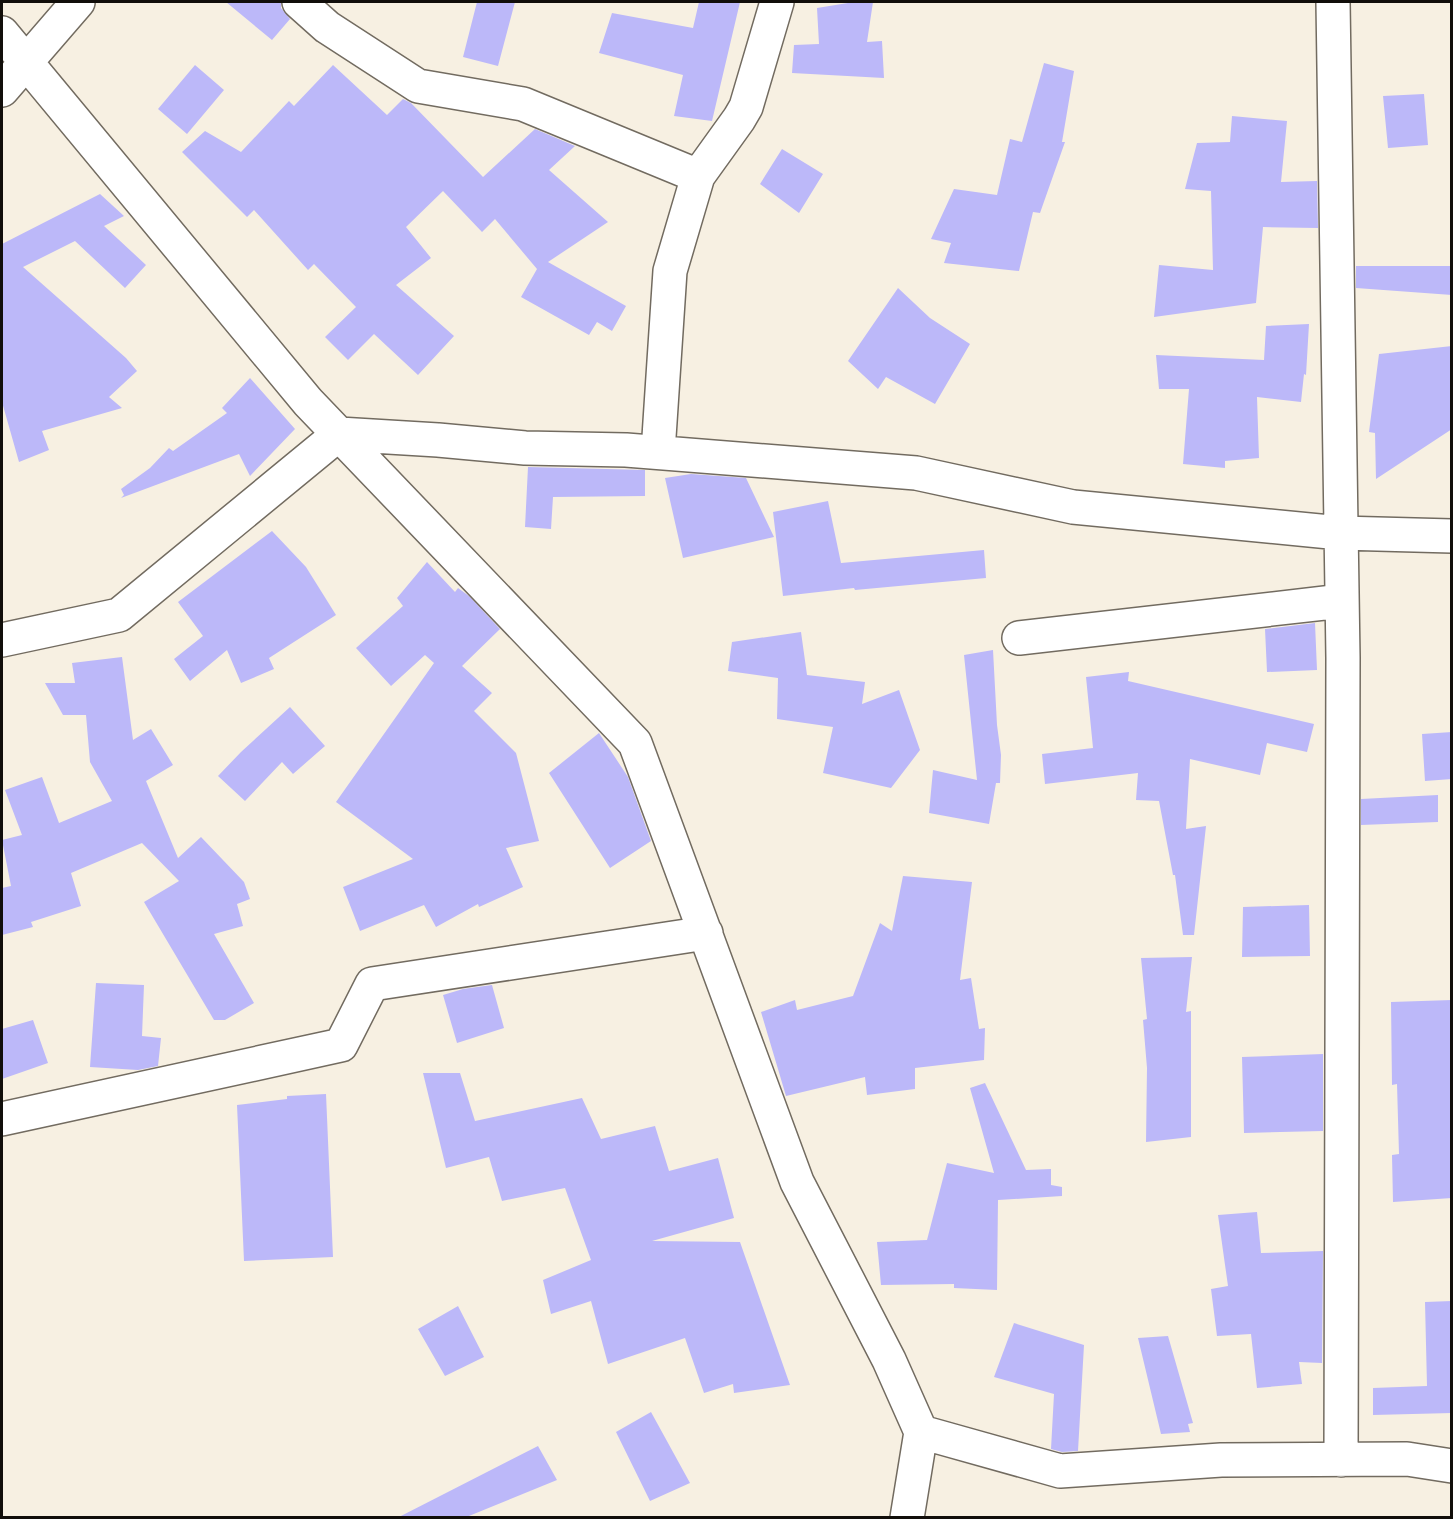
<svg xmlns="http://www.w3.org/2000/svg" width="1453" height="1519" font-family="Cabin,sans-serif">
  <rect width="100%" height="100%" fill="#f7f0e2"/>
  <path fill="#bcb8f9" d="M 226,2 L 281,2 L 281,8 L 290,19 L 272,40 Z
    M 477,2 L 515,2 L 498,66 L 463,57 Z
    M 699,2 L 740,2 L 712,121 L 674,116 L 683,75 L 599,53 L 612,13 L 693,28 Z
    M 854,2 L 873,2 L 867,42 L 882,41 L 884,78 L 792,73 L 794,45 L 819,44 L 817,8 Z
    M 1044,63 L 1074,71 L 1062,142 L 1065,142 L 1040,213 L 1033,212 L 1019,271 L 944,263 L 951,243 L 931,239 L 954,189 L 997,195 L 1010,139 L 1022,142 Z
    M 195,65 L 224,90 L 187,134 L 158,109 Z
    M 333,65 L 387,115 L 403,99 L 411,103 L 483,177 L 535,129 L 575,146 L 549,170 L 608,222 L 548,262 L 626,306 L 612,331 L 597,322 L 589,335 L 521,297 L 537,269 L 495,219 L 482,232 L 443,191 L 406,227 L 431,258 L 396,285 L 454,336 L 418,375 L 374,334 L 348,360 L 325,337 L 356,307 L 314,264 L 308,270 L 254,210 L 247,217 L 182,152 L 205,131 L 241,152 L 289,101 L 294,106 Z
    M 1424,94 L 1428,145 L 1388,148 L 1383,96 Z
    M 1232,116 L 1287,121 L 1281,182 L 1317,181 L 1318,228 L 1263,227 L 1256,303 L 1154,317 L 1159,265 L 1213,270 L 1211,191 L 1185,189 L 1197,143 L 1230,142 Z
    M 782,149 L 823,174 L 799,213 L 760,184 Z
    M 100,194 L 124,216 L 104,226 L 146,265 L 125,288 L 75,241 L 23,267 L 126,358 L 137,371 L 109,397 L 122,408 L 42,431 L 49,450 L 19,462 L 2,402 L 2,244 Z
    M 1356,266 L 1452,266 L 1452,295 L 1356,288 Z
    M 898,288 L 930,318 L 970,344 L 935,404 L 886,377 L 878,389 L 848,361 Z
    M 1309,324 L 1306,375 L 1304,374 L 1301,402 L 1257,397 L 1259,458 L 1225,461 L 1225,468 L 1183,464 L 1189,389 L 1159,389 L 1156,355 L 1264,360 L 1266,326 Z
    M 1452,346 L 1452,429 L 1376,479 L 1375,433 L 1369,432 L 1379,354 Z
    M 250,378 L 295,429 L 250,476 L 239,454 L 121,498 L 124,495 L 121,489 L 150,468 L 169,448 L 173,451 L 227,413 L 222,408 Z
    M 528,467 L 645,470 L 645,496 L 553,497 L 551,529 L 525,527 Z
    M 691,474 L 746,478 L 774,537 L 683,558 L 665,478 Z
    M 828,501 L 841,563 L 984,550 L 986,578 L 855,590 L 854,588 L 783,596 L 773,512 Z
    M 272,531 L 306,567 L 336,615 L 269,658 L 274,669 L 241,683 L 227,650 L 190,681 L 174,659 L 203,636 L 178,602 Z
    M 427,562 L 455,592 L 458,588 L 469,596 L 500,629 L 462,666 L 492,693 L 474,711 L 516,753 L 539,841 L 506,848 L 523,887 L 479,907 L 478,904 L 436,927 L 424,905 L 360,931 L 343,887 L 413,859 L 336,802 L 434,663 L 425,655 L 391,686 L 356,648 L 403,606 L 397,598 Z
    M 1315,623 L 1317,670 L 1267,672 L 1265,629 Z
    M 801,632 L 807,675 L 865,682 L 862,704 L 899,690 L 920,750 L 891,788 L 823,773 L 833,727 L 777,719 L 778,678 L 728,671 L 732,642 Z
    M 993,650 L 997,725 L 1001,755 L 1000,783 L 996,783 L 989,824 L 929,813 L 933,770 L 977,780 L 964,655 Z
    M 122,657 L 133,740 L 151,729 L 173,765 L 146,781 L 178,858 L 201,837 L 244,882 L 250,899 L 237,904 L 243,926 L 214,934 L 254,1003 L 225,1020 L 214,1020 L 144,902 L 179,881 L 142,843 L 71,873 L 81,906 L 31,922 L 33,927 L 2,935 L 2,888 L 11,886 L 2,840 L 22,835 L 5,790 L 42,777 L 59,823 L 112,801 L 90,762 L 86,715 L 63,715 L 45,683 L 75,683 L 72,663 Z
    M 1129,672 L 1128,681 L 1314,724 L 1307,752 L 1267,743 L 1260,775 L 1190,759 L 1186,829 L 1206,826 L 1194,935 L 1183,935 L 1175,875 L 1173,875 L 1159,801 L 1136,800 L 1138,773 L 1045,784 L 1042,754 L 1093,748 L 1086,677 Z
    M 290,707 L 325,746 L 293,774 L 282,762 L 245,801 L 218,776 L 241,752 Z
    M 1452,732 L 1452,779 L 1425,781 L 1422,734 Z
    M 599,733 L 628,777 L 651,841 L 610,868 L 549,773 Z
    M 1438,795 L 1438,822 L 1361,825 L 1361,799 Z
    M 903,876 L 972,882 L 960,980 L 971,978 L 979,1029 L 985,1028 L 984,1060 L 915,1068 L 915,1089 L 867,1095 L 865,1077 L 786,1096 L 761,1012 L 795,1000 L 797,1010 L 853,996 L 880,923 L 892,931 Z
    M 1309,905 L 1310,956 L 1242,957 L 1243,907 Z
    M 1192,957 L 1186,1012 L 1191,1011 L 1191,1137 L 1146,1142 L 1147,1068 L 1143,1020 L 1147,1019 L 1141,958 Z
    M 96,983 L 144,985 L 142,1036 L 161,1038 L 158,1066 L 138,1070 L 90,1067 Z
    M 492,985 L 504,1028 L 457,1043 L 443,995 L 463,989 Z
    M 1452,1000 L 1452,1198 L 1393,1202 L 1392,1155 L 1399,1154 L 1397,1084 L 1392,1085 L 1391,1002 Z
    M 33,1020 L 48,1063 L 2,1079 L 2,1029 Z
    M 1323,1054 L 1323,1131 L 1244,1133 L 1242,1057 Z
    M 423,1073 L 460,1073 L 475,1121 L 582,1098 L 601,1139 L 655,1126 L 669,1171 L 718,1158 L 734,1218 L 652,1241 L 740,1242 L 790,1385 L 734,1393 L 733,1384 L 704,1393 L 685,1338 L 608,1364 L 591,1301 L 551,1314 L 543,1280 L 591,1260 L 565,1188 L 502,1201 L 489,1157 L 446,1168 Z
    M 985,1083 L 1026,1170 L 1051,1169 L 1051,1185 L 1062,1187 L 1062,1196 L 998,1200 L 997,1290 L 954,1288 L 954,1284 L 881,1285 L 877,1242 L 927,1240 L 947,1163 L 994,1173 L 970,1088 Z
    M 326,1094 L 333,1257 L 244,1261 L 237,1105 L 287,1099 L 287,1096 Z
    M 1257,1212 L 1261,1253 L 1323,1251 L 1322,1363 L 1299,1362 L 1302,1384 L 1257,1388 L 1251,1334 L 1217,1336 L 1211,1289 L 1228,1286 L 1218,1215 Z
    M 1452,1301 L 1452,1413 L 1373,1415 L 1373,1388 L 1427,1386 L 1425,1302 Z
    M 458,1306 L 484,1357 L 445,1376 L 418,1329 Z
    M 1014,1323 L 1084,1345 L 1078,1451 L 1062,1452 L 1051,1449 L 1054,1394 L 994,1377 Z
    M 1168,1336 L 1193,1423 L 1188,1424 L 1190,1432 L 1161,1434 L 1138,1338 Z
    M 651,1412 L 690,1483 L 650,1501 L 616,1432 Z
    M 538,1446 L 557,1480 L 464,1518 L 397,1518 Z"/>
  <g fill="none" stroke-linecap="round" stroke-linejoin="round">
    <defs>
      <path id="minor" d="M 299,2 L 327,27 L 418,86 L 523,104 L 698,176 L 670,271 L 658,452
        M 1333,2 L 1343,658 L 1341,1460
        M 2,33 L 308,402 L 635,743 L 797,1182 L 889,1360 L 921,1432 L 1060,1471 L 1221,1460 L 1407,1459 L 1452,1466
        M 2,90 L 78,2
        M 698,176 L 739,119 L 746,107 L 777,2
        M 1019,638 L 1342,601
        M 2,640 L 119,615 L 339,434 L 438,440 L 525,448 L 626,450 L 916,473 L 1073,507 L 1340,533 L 1452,536
        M 2,1119 L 341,1045 L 372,984 L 706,933
        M 907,1518 L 921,1432"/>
    </defs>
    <use href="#minor" stroke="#726b60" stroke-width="36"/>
    <use href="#minor" stroke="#fff" stroke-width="33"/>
  </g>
  <rect width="1453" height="1519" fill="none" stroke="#110e0a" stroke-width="6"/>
</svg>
